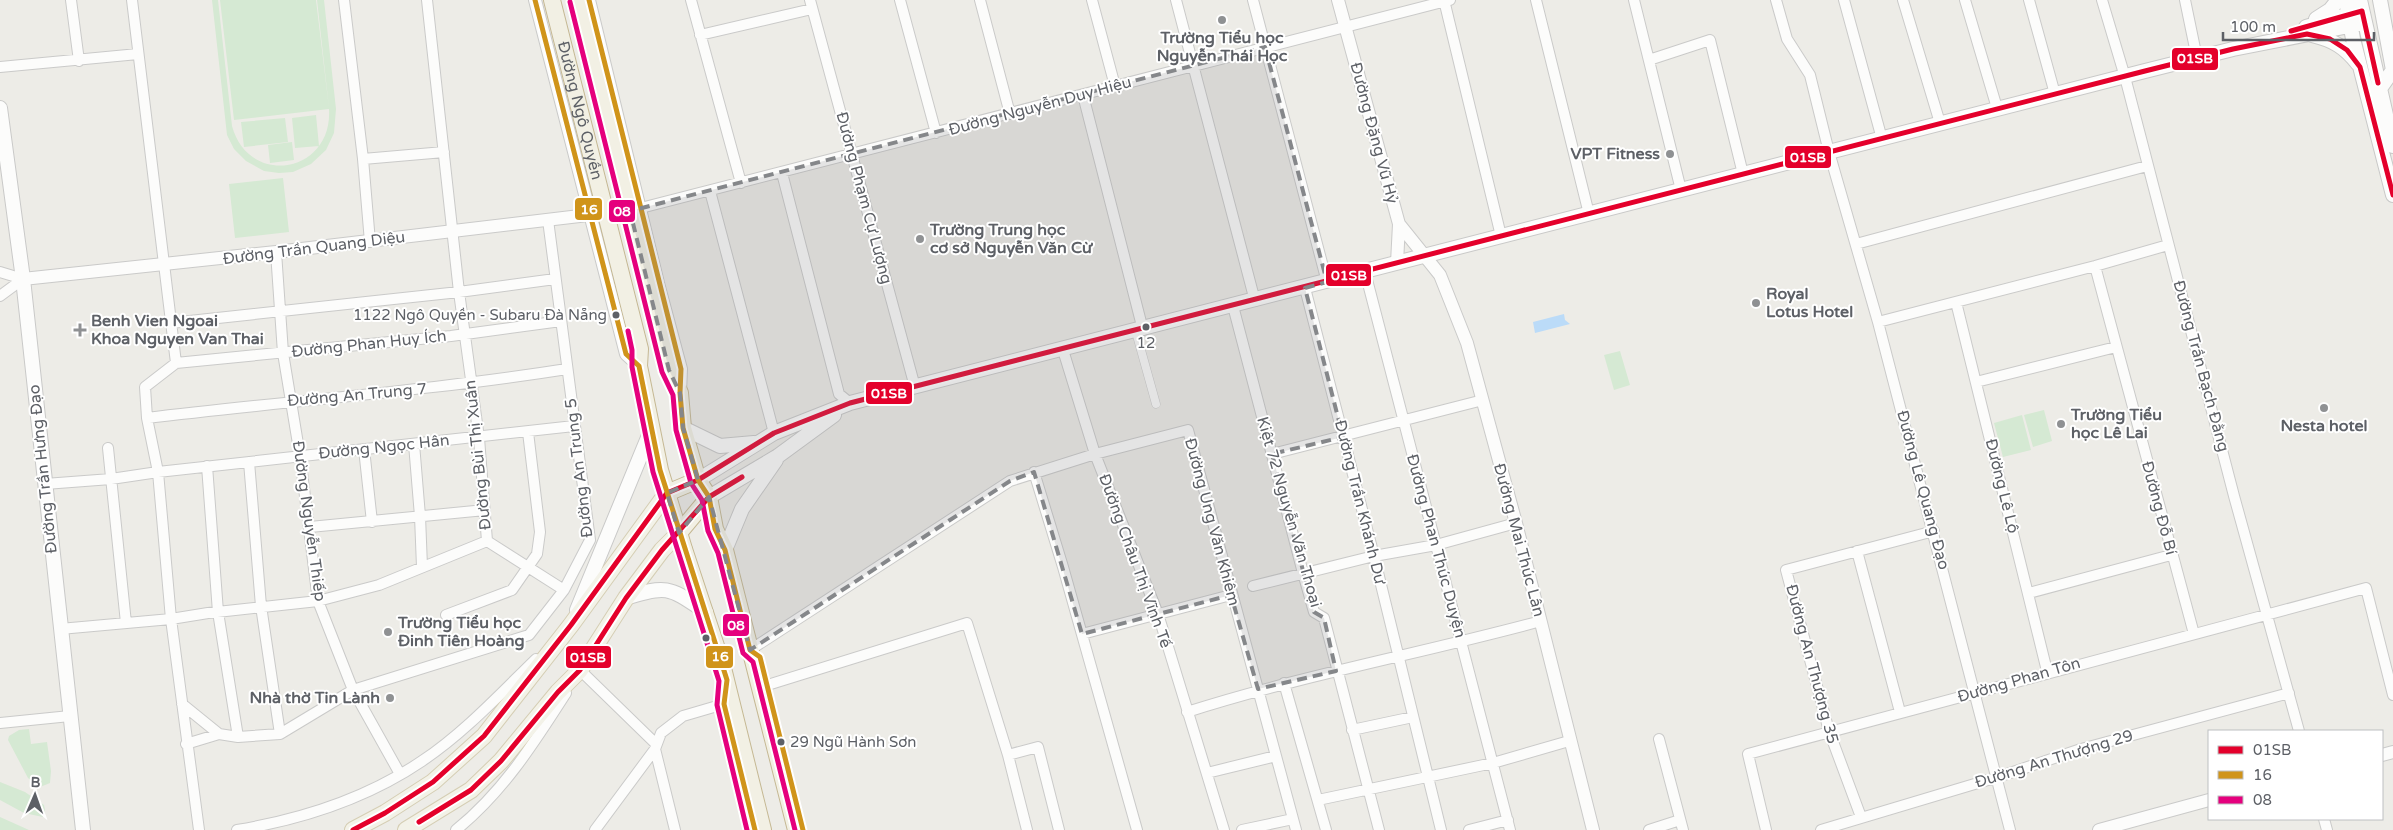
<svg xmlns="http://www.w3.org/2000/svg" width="2393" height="830" font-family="'Varela Round',sans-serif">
  <rect width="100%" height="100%" fill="#edece7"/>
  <path fill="#d5e9d3" d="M 212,0 L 218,0 L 232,126 C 249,188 333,173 329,109 L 234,120 L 220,0 L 316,0 L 329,108 L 317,0 L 324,0 L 336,109 L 334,133 L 326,150 L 311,164 L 293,172 L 279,173 L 264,171 L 246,161 L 234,149 L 227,135 Z
    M 316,115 L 319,146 L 295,148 L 292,118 Z
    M 285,118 L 288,142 L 244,147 L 241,122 Z
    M 292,142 L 294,160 L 270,163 L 268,145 Z
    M 283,178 L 289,232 L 235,238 L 229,184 Z
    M 1620,351 L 1630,385 L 1614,390 L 1604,355 Z
    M 2044,410 L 2052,441 L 2033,447 L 2024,415 Z
    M 2022,415 L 2031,450 L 2003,457 L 1994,423 Z
    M 29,729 L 31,744 L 47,742 L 51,771 L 50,783 L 40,787 L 28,778 L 8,740 L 9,736 L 19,730 Z
    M 0,782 L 25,792 L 44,805 L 45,810 L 43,817 L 24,813 L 0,800 Z
    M 0,817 L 29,830 L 0,830 Z"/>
  <path fill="#bbdbf8" d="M 1564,314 L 1565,320 L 1570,324 L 1535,333 L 1533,322 Z"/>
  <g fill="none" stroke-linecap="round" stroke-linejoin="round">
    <defs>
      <path id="pedestrian" d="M 1136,332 L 1156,404"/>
      <path id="minor" d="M 71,0 L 79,61
        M 132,0 L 176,363 L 145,387 L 147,418 L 158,472 L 171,619 L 199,830
        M 344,0 L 363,159 L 444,152
        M 427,0 L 459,292 L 479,438 L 487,541
        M 691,0 L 741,183
        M 810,0 L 915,387
        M 900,0 L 936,133
        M 980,0 L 1010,114
        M 1092,0 L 1115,86
        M 1176,0 L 1255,301
        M 1253,0 L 1327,282
        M 1444,0 L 1501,236
        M 1536,0 L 1589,214
        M 1634,0 L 1681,190
        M 1776,0 L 1787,39 L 1810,75 L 1829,152 L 1878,322 L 2010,830
        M 1844,0 L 1882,139
        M 1903,0 L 1940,123
        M 1965,0 L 1997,108
        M 2029,0 L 2055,94
        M 2102,0 L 2125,77 L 2234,496 L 2299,731
        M 2185,0 L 2197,58
        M 700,35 L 812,9
        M 1649,60 L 1710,40 L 1743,174
        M 0,67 L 138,54
        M 1083,95 L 1143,330
        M 363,159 L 370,242
        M 782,173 L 839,394 L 850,403
        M 710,191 L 774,433
        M 633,210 L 1450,0
        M 1856,244 L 2147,166
        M 276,252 L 283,353 L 300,456 L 318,601 L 353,690 L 400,774
        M 2095,266 L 2194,634
        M 0,272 L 23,279
        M 1365,272 L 1510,830
        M 1305,288 L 1374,556 L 1441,830
        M 0,296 L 23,279
        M 1956,302 L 2047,671
        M 1233,306 L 1303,573 L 1314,612 L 1324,618 L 1379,830
        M 1878,322 L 2095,266 L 2168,245
        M 171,323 L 459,292 L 555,279
        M 1063,350 L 1095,454 L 1158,614 L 1224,830
        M 176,363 L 451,336 L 561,321
        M 1976,382 L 2116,347
        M 147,418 C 287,401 428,391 567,369
        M 414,444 L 420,516 L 422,567
        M 108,448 L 126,623
        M 364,449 L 372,522
        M 1272,454 L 1483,400
        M 249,462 L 261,606 L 280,734
        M 207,466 L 218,612 L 238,737
        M 1034,472 L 1063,567 L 1137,830
        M 45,484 L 111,479 L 158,472 L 574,426
        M 310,527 L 485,510
        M 487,541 L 564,590
        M 1857,551 L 1900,712
        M 1253,586 L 1374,556 L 1436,545 L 1516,523
        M 2029,593 L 2171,555
        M 446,615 L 512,590 L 537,554 L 540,532 L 528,432
        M 60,629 L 171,619 L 208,613 L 318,601 L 379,585 L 487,541
        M 1082,634 L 1231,595
        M 750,650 L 1010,481 L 1095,454 L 1188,430 L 1296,830
        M 577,674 L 580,670 L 656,744
        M 1284,683 L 1326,830
        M 761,687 L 967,623 L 1008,755 L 1027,830
        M 182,704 L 219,734
        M 1187,712 C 1303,675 1423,653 1541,621
        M 0,723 L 70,716
        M 1352,730 L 1413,717
        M 1659,739 L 1683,830
        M 186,744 L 219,734 L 238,737 L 280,734 L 353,690 L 529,635 L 564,590 L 590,540 L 548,220
        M 655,749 L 675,830
        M 1008,755 L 1038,747 L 1059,830
        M 1207,773 L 1276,756
        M 1318,800 L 1493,763 L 1569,741
        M 1861,817 L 1829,731 L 1786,570 L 1934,531
        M 2324,819 L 2327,830
        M 237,830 C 303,819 366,799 422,761 C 464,733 500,694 536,659
        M 456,830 C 503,792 534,743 566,693
        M 595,830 L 655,749 L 661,733 L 683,716 L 724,704
        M 1242,830 L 1293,819
        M 1469,830 L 1508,820
        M 1649,830 L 1680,820
        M 1766,830 L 1748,754 C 1953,697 2160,644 2366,588 L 2393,695
        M 1821,830 L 1998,777 L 2081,749 L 2289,693"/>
      <path id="tertiary" d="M 535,0 L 626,354 L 639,366
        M 589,0 L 658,283 L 681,369 L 680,393
        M 1338,0 L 1399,224 L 1440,275 L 1467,343 L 1516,523 L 1593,830
        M 1397,263 L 1399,224
        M 23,279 L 276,252 L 605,213
        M 2382,755 L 2393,752
        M 2099,830 L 2209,800"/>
      <path id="secondary" d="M 2346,0 L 2353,39 L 2393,195
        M 2360,0 L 2393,146
        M 2316,19 L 2330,10 L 2338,0
        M 2306,27 L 2357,12
        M 2312,35 C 2333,40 2345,47 2358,64
        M 2379,90 L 2393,70 L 2380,0
        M 0,108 L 23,279 L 83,830
        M 683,428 L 720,446 L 754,443
        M 698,480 L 774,433 L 850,403 L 2145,71 L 2233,49 L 2364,23
        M 709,497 L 778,456 L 834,415
        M 725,550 L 742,509 L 776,460
        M 626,598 C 668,584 670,588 706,612
        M 577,610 L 652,428"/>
      <path id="primary" d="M 353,830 L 385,813 L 433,782 L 484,736 L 571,625 L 667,493
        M 406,830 L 471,790 L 501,761 L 558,692 L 580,670 L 626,598 L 662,550 L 679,533"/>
      <g id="trunk">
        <path id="s1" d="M 552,0 L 640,349 L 639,366 L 660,470 L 684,549 L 722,664 L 763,830"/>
        <path d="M 577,0 L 669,370 L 680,393 L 683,428 L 698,480 L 709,497 L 715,529 L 725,550 L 796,830"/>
        <path d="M 667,493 L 698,480"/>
        <path d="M 679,533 L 709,497"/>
      </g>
    </defs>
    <use href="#pedestrian" stroke="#cacac9" stroke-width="9"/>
    <use href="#minor" stroke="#cacac9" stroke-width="12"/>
    <use href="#tertiary" stroke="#cacac9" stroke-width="14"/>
    <use href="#secondary" stroke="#c9c9c8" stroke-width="16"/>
    <use href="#primary" stroke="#d5ceb4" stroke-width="18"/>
    <use href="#trunk" stroke="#c5b893" stroke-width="18"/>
    <use href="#pedestrian" stroke="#fcfcfb" stroke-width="8"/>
    <use href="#minor" stroke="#fcfcfb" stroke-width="10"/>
    <use href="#tertiary" stroke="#fcfcfb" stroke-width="12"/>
    <use href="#secondary" stroke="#fcfcfb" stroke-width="14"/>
    <use href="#primary" stroke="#f3f2e8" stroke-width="16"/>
    <use href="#trunk" stroke="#f2f0e4" stroke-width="16"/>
    <defs>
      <path id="bus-1" d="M 2291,31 L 2362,11 L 2378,83
        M 419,822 L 471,790 L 501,761 L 558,692 L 580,670 L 626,598 L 662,550 L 709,497 L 742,477
        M 353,830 L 385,813 L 433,782 L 484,736 L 571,625 L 667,493 L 698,480 L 774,433 L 850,403 L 2145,71 L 2233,49 L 2307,34 L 2330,39 L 2347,50 L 2360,67 L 2393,195"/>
      <path id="bus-2" d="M 535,0 L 626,354 L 639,366 L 660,470 L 727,680 L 724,704 L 755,830
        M 589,0 L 681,369 L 680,393 L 683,428 L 698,480 L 709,497 L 715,529 L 725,550 L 750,650 L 760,657 L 803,830"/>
      <path id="bus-3" d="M 570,2 L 662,372 L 673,395 L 676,430 L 691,483 L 702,500 L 708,531 L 718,553 L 743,653 L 753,662 L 795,830
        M 628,331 L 632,350 L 632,367 L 653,472 L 719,681 L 717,705 L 747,830"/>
    </defs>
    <use href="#bus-1" stroke="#fff" stroke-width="9"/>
    <use href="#bus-2" stroke="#fff" stroke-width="9"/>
    <use href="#bus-3" stroke="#fff" stroke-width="9"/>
    <use href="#bus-1" stroke="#e4002b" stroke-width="5"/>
    <use href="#bus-2" stroke="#d0941a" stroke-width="5"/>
    <use href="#bus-3" stroke="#e5007d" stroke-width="5"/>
  </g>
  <path fill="#85878a" fill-opacity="0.2" stroke="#85878a" stroke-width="4" stroke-dasharray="10 6" stroke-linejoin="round" d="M 1265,47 L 1327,282 L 1305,288 L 1343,437 L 1272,454 L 1314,612 L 1324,618 L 1336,671 L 1258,689 L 1231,595 L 1082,634 L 1034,472 L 1010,481 L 750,650 L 709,497 L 679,533 L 667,493 L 698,480 L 683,428 L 680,393 L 669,370 L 630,211 Z"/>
  <g fill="#8f9193" stroke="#fff" stroke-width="2">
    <circle cx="1222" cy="20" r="5"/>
    <circle cx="1670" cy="154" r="5"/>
    <circle cx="920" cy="239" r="5"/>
    <circle cx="1756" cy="303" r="5"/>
    <path d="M77.5 322.5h5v5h5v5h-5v5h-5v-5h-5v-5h5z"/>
    <circle cx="2324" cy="408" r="5"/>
    <circle cx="2061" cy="424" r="5"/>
    <circle cx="388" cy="632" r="5"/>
    <circle cx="390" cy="698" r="5"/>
  </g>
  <g fill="#5d6066" stroke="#fff" stroke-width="2">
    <circle cx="616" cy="315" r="4.5"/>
    <circle cx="1146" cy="327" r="4.5"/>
    <circle cx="706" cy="638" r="4.5"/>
    <circle cx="781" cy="742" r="4.5"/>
  </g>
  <g text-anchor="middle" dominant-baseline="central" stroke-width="4" stroke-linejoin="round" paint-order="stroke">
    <g font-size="15" fill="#5d6066" stroke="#fff" text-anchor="end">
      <text x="607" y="315">1122 Ngô Quyền - Subaru Đà Nẵng</text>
      <text x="1146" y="343" text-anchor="middle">12</text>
      <text x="790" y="742" text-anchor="start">29 Ngũ Hành Sơn</text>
    </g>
    <g font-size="16" font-weight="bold" fill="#5d6066" stroke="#fff" text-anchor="start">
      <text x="1222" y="38" text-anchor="middle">Trường Tiểu học<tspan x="1222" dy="18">Nguyễn Thái Học</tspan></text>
      <text x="1660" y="154" text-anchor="end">VPT Fitness</text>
      <text x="930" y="230">Trường Trung học<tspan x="930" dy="18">cơ sở Nguyễn Văn Cừ</tspan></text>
      <text x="1766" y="294">Royal<tspan x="1766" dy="18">Lotus Hotel</tspan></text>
      <text x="91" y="321">Benh Vien Ngoai<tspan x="91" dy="18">Khoa Nguyen Van Thai</tspan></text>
      <text x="2071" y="415">Trường Tiểu<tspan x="2071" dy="18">học Lê Lai</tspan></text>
      <text x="2324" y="426" text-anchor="middle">Nesta hotel</text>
      <text x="398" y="623">Trường Tiểu học<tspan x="398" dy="18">Đinh Tiên Hoàng</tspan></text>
      <text x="380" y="698" text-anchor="end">Nhà thờ Tin Lành</text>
    </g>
    <g font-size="16" fill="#5d6066" stroke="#fff">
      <text transform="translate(1040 106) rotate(-15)">Đường Nguyễn Duy Hiệu</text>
      <text stroke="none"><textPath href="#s1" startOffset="114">Đường Ngô Quyền</textPath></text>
      <text transform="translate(1374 133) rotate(75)">Đường Đặng Vũ Hỷ</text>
      <text transform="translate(864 198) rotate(75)">Đường Phạm Cự Lượng</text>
      <text transform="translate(314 248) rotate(-7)">Đường Trần Quang Diệu</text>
      <text transform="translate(369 344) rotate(-6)">Đường Phan Huy Ích</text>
      <text transform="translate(2201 366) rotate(75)">Đường Trần Bạch Đằng</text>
      <text transform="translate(357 395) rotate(-5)">Đường An Trung 7</text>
      <text transform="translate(384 447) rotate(-6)">Đường Ngọc Hân</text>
      <text transform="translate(478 455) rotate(-96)">Đường Bùi Thị Xuân</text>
      <text transform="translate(579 468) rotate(-97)">Đường An Trung 5</text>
      <text transform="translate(43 469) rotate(-96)">Đường Trần Hưng Đạo</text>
      <text transform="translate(2002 486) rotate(76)">Đường Lê Lộ</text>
      <text transform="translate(1923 490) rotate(75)">Đường Lê Quang Đạo</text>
      <text transform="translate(1360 502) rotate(76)">Đường Trần Khánh Dư</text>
      <text transform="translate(2159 508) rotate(75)">Đường Đỗ Bí</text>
      <text transform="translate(1289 512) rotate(74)">Kiệt 72 Nguyễn Văn Thoại</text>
      <text transform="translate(309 521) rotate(82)">Đường Nguyễn Thiếp</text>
      <text transform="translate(1212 522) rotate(75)">Đường Ung Văn Khiêm</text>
      <text transform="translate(1519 540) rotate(75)">Đường Mai Thúc Lân</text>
      <text transform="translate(1436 546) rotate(75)">Đường Phan Thúc Duyện</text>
      <text transform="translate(1135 561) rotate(70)">Đường Châu Thị Vĩnh Tế</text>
      <text transform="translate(1812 664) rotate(75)">Đường An Thượng 35</text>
      <text transform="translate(2019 680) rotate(-16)">Đường Phan Tôn</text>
      <text transform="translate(2054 759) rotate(-17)">Đường An Thượng 29</text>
    </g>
  </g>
  <g stroke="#fff" stroke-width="2">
    <rect x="2171" y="47" width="48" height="24" rx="5" fill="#e4002b"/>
    <rect x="1784" y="145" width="48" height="24" rx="5" fill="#e4002b"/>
    <rect x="574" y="197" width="29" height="24" rx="5" fill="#d0941a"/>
    <rect x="608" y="199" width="28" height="24" rx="5" fill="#e5007d"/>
    <rect x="1325" y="263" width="47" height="24" rx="5" fill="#e4002b"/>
    <rect x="865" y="381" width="48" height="24" rx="5" fill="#e4002b"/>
    <rect x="722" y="613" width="28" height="24" rx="5" fill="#e5007d"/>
    <rect x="705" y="645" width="29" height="24" rx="5" fill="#d0941a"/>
    <rect x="565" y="645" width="47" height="24" rx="5" fill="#e4002b"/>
  </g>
  <g font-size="14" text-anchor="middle" font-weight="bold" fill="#fff">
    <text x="2195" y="63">01SB</text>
    <text x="1808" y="162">01SB</text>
    <text x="589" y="214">16</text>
    <text x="622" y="216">08</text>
    <text x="1349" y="280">01SB</text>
    <text x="889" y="398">01SB</text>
    <text x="736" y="630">08</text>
    <text x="720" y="661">16</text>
    <text x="588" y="662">01SB</text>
  </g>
  <rect x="2208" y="730" width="175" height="90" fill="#ffffff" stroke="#bebfc2"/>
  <rect x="2218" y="746" width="25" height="8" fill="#e4002b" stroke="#bebfc2"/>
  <text x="2253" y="755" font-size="15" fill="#5d6066">01SB</text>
  <rect x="2218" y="771" width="25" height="8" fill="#d0941a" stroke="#bebfc2"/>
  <text x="2253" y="780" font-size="15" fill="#5d6066">16</text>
  <rect x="2218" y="796" width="25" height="8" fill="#e5007d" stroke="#bebfc2"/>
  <text x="2253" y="805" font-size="15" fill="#5d6066">08</text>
  <g transform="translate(35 795) rotate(2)" stroke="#ffffff" stroke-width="4" paint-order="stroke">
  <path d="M0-4L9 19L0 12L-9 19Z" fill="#5d6066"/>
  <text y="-8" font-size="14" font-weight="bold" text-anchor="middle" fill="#5d6066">B</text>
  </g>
  <path d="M2223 32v8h151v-8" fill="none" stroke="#5d6066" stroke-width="2.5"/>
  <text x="2230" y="32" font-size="15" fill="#5d6066" stroke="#ffffff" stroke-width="4" paint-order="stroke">100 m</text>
</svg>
